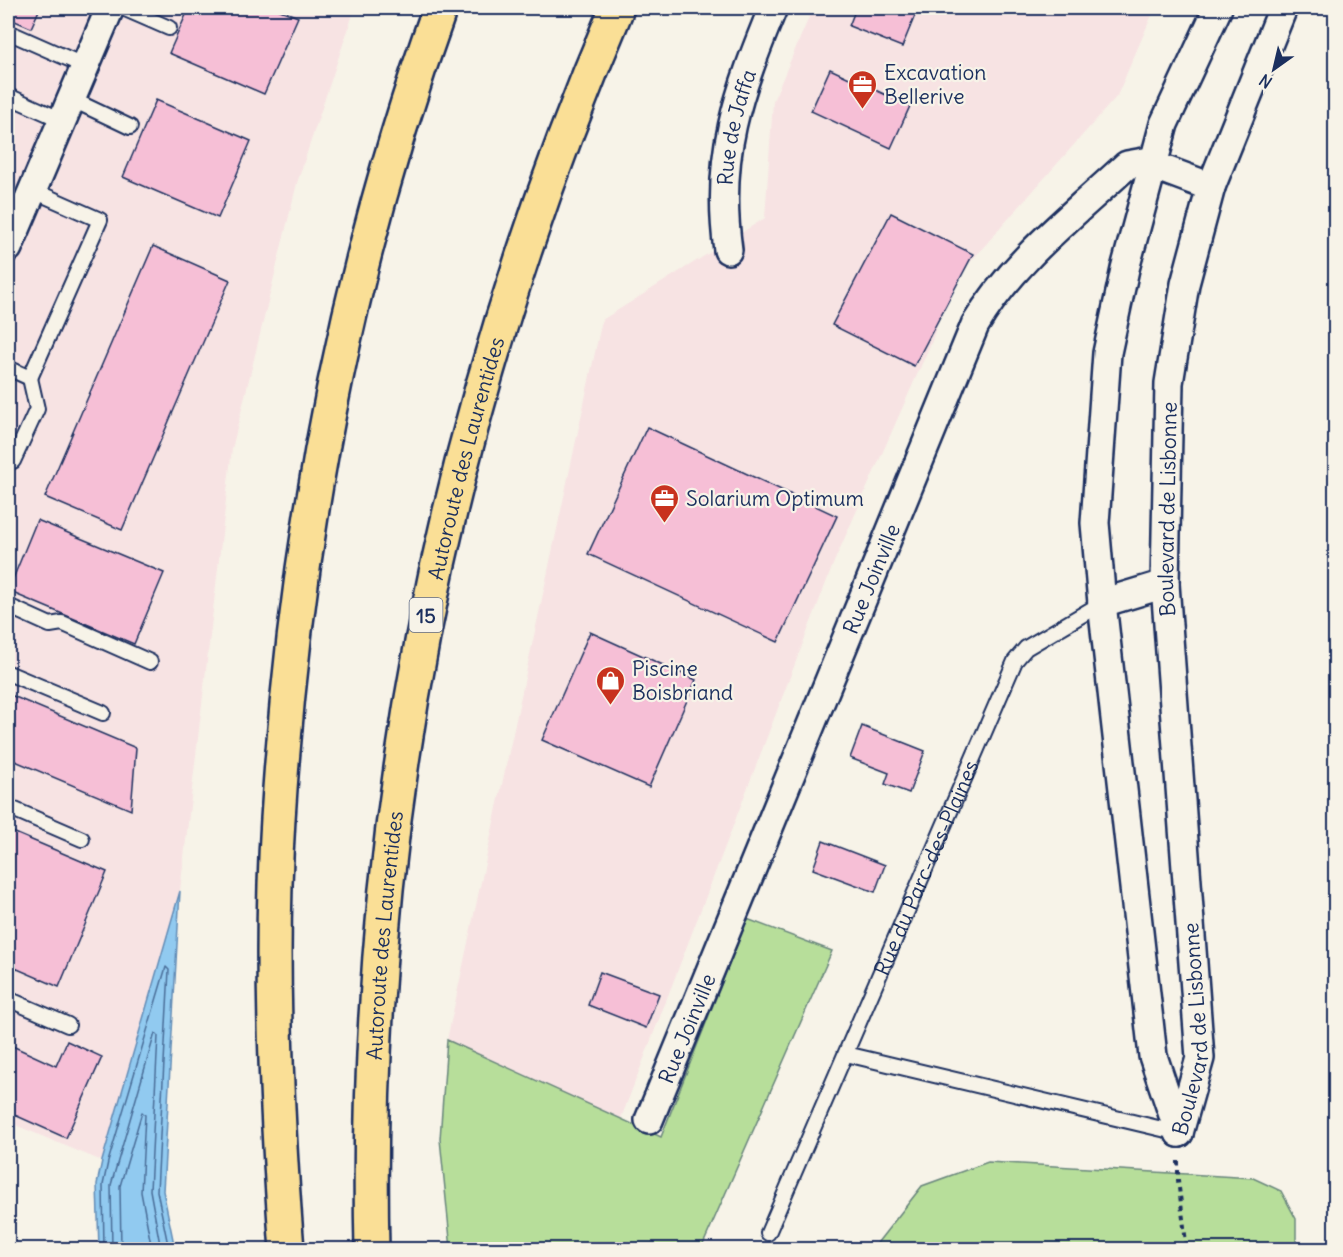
<svg xmlns="http://www.w3.org/2000/svg" width="1343" height="1257" font-family="Delius,sans-serif">
  <rect width="100%" height="100%" fill="#f7f3e8"/>
  <filter id="ink" filterUnits="userSpaceOnUse"><feTurbulence type="fractalNoise" baseFrequency=".0167" numOctaves="2"/><feDisplacementMap in="SourceGraphic" scale="12" xChannelSelector="R" yChannelSelector="G"/><feConvolveMatrix kernelMatrix="1 2 1 2 8 2 1 2 1" color-interpolation-filters="sRGB"/></filter>
  <g filter="url(#ink)">
    <path fill="#f7e3e3" d="M 8,8 L 355,8 L 297,183 L 232,449 L 180,891 L 102,1161 L 8,1122 Z
      M 813,8 L 1155,8 L 1117,96 L 950,285 L 932,341 L 834,562 L 620,1121 L 447,1040 L 602,320 L 765,218 L 773,101 Z"/>
    <path fill="#b7de9a" stroke="#69867c" stroke-width="1.5" d="M 747,919 L 832,951 L 701,1249 L 451,1249 L 440,1139 L 447,1040 L 661,1137 Z
      M 988,1162 L 1253,1178 L 1281,1191 L 1296,1219 L 1296,1249 L 875,1249 L 878,1242 L 922,1186 Z"/>
    <path fill="#91caf0" stroke="#628cb6" stroke-width="1.5" d="M 180,891 L 163,1191 L 175,1249 L 99,1249 L 97,1184 L 102,1161 Z"/>
    <g fill="none" stroke-linecap="round" stroke-linejoin="round">
      <path stroke="#4a6d98" stroke-width="1.5" d="M 104,1250 L 103,1185 L 108,1162 L 166,967 L 169,970 L 157,1191 L 169,1250
        M 112,1250 L 111,1185 L 155,1033 L 158,1036 L 150,1190 L 161,1250
        M 121,1250 L 120,1186 L 142,1112 L 145,1115 L 141,1192 L 152,1250"/>
    </g>
    <path fill="#f6bfd6" stroke="#1b2f5e" stroke-width="1.5" d="M 8,8 L 40,8 L 31,28 L 8,18 Z
      M 189,8 L 275,8 L 298,17 L 264,94 L 169,53 Z
      M 856,8 L 918,8 L 902,47 L 849,26 Z
      M 830,69 L 910,106 L 891,148 L 811,111 Z
      M 156,100 L 251,141 L 218,218 L 123,177 Z
      M 891,213 L 973,254 L 914,366 L 832,325 Z
      M 153,246 L 230,280 L 122,530 L 45,497 Z
      M 647,427 L 837,516 L 778,642 L 588,554 Z
      M 37,520 L 164,573 L 134,644 L 8,591 Z
      M 590,632 L 696,680 L 649,787 L 542,740 Z
      M 8,694 L 136,748 L 131,810 L 8,758 Z
      M 862,726 L 925,751 L 909,793 L 885,784 L 889,773 L 850,758 Z
      M 8,830 L 107,872 L 59,987 L 8,965 Z
      M 823,841 L 885,865 L 875,892 L 813,869 Z
      M 600,972 L 659,994 L 646,1028 L 588,1005 Z
      M 67,1041 L 102,1057 L 66,1138 L 8,1112 L 8,1044 L 56,1066 Z"/>
    <g fill="none" stroke-linecap="round" stroke-linejoin="round">
      <defs>
        <g id="lane">
          <path d="M 123,8 L 169,28"/>
          <path d="M 8,32 L 85,66"/>
          <path d="M 8,96 L 62,120"/>
          <path d="M 71,99 L 130,127"/>
          <path d="M 8,368 L 30,378 L 100,220 L 32,190"/>
          <path d="M 13,461 L 37,409 L 30,378"/>
          <path d="M 8,606 L 50,625 L 62,623 L 150,662"/>
          <path d="M 8,673 L 103,713"/>
          <path d="M 8,807 L 82,839"/>
          <path d="M 8,999 L 68,1025"/>
          <path d="M 846,1054 L 1179,1133"/>
          <path id="s1" d="M 768,1233 L 1015,661 L 1026,648 L 1102,603"/>
        </g>
        <g id="street">
          <path d="M 8,248 L 110,8"/>
          <path id="s2" d="M 728,250 C 715,155 738,93 773,8"/>
          <path d="M 1102,603 L 1165,584"/>
          <path id="s3" d="M 649,1120 L 975,325 C 1013,261 1073,215 1127,165 L 1144,162 L 1211,187"/>
          <path d="M 1179,1133 L 1153,1056 L 1102,603 L 1095,523 L 1107,353 L 1125,269 L 1164,124 L 1218,8"/>
          <path id="s4" d="M 1179,1133 L 1200,1058 L 1165,584 L 1169,383 L 1185,284 L 1211,187 L 1283,8"/>
        </g>
        <g id="highway">
          <path d="M 287,1250 C 276,1109 269,960 278,819 C 295,543 346,268 440,8"/>
          <path id="s5" d="M 372,1250 C 362,819 448,403 617,8"/>
        </g>
      </defs>
      <use href="#lane" stroke="#1b2f5e" stroke-width="18"/>
      <use href="#street" stroke="#1b2f5e" stroke-width="32"/>
      <use href="#highway" stroke="#1b2f5e" stroke-width="38"/>
      <path stroke="#1b2f5e" stroke-width="4" stroke-dasharray="4.5 4.5" stroke-linecap="butt" d="M 1178,1161 L 1178,1180 L 1187,1250"/>
      <use href="#lane" stroke="#f7f3e8" stroke-width="14"/>
      <use href="#street" stroke="#f7f3e8" stroke-width="27"/>
      <use href="#highway" stroke="#fadf96" stroke-width="33"/>
    </g>
  </g>
  <defs>
    <symbol id="office-pin" viewBox="-11 -11 22 30"><path d="M0 17L-7.5 6A9.5 9.5 0 1 1 7.5 6Z" fill="#c8321e" stroke="#f7f3e8"/><path d="M-6-3h4V-5.5h4V-3h4V5H-6ZM-1-4.5V-3h2v-1.5ZM-6 0V1H6V0Z" fill="#fff"/></symbol>
    <symbol id="shop-pin" viewBox="-11 -11 22 30"><path d="M0 17L-7.5 6A9.5 9.5 0 1 1 7.5 6Z" fill="#c8321e" stroke="#f7f3e8"/><path d="M-5-2.5h2.3a2.7 3.5 0 0 1 5.4 0H5L5.5 6h-11ZM-1.5-2.5h3a1.5 2.3 0 0 0-3 0Z" fill="#fff"/></symbol>
  </defs>
  <g fill-rule="evenodd">
    <use href="#office-pin" x="846" y="68" width="33" height="45"/>
    <use href="#office-pin" x="648" y="482" width="33" height="45"/>
    <use href="#shop-pin" x="594" y="664" width="33" height="45"/>
  </g>
  <g text-anchor="middle" dominant-baseline="central" stroke-width="4.5" stroke-linejoin="round" paint-order="stroke">
    <rect fill="#f7f3e8" stroke="#5d6a87" stroke-width="1.5" x="409.5" y="598" width="33" height="34" rx="4.5"/>
    <g font-size="20" font-weight="bold" fill="#1b2f5e">
      <text x="426" y="615">15</text>
    </g>
    <g font-size="21" fill="#1b2f5e" stroke="#f7f3e8" text-anchor="start">
      <text x="884" y="72">Excavation<tspan x="884" dy="24">Bellerive</tspan></text>
      <text x="686" y="498">Solarium Optimum</text>
      <text x="632" y="668">Piscine<tspan x="632" dy="24">Boisbriand</tspan></text>
    </g>
    <g font-size="21" fill="#1b2f5e" stroke="#f7f3e8">
      <text stroke="none"><textPath href="#s2" startOffset="124">Rue de Jaffa</textPath></text>
      <text stroke="none"><textPath href="#s5" startOffset="800">Autoroute des Laurentides</textPath></text>
      <text stroke="none"><textPath href="#s4" startOffset="628">Boulevard de Lisbonne</textPath></text>
      <text stroke="none"><textPath href="#s3" startOffset="585">Rue Joinville</textPath></text>
      <text stroke="none"><textPath href="#s1" startOffset="398">Rue du Parc-des-Plaines</textPath></text>
      <text stroke="none"><textPath href="#s5" startOffset="315">Autoroute des Laurentides</textPath></text>
      <text stroke="none"><textPath href="#s4" startOffset="106">Boulevard de Lisbonne</textPath></text>
      <text stroke="none"><textPath href="#s3" startOffset="99">Rue Joinville</textPath></text>
    </g>
  </g>
  <rect width="1343" height="1257" fill="none" stroke="#f7f3e8" stroke-width="30"/>
  <rect x="15" y="15" width="1313" height="1227" fill="none" stroke="#1b2f5e" stroke-width="2" filter="url(#ink)"/>
  <g transform="translate(1274 69) rotate(214)" stroke="#f7f3e8" stroke-width="4.5" paint-order="stroke">
  <path d="M0-4.5L10 22L0 15L-10 22Z" fill="#1b2f5e"/>
  <text y="-9" font-size="16" font-weight="bold" text-anchor="middle" fill="#1b2f5e">N</text>
  </g>
</svg>
